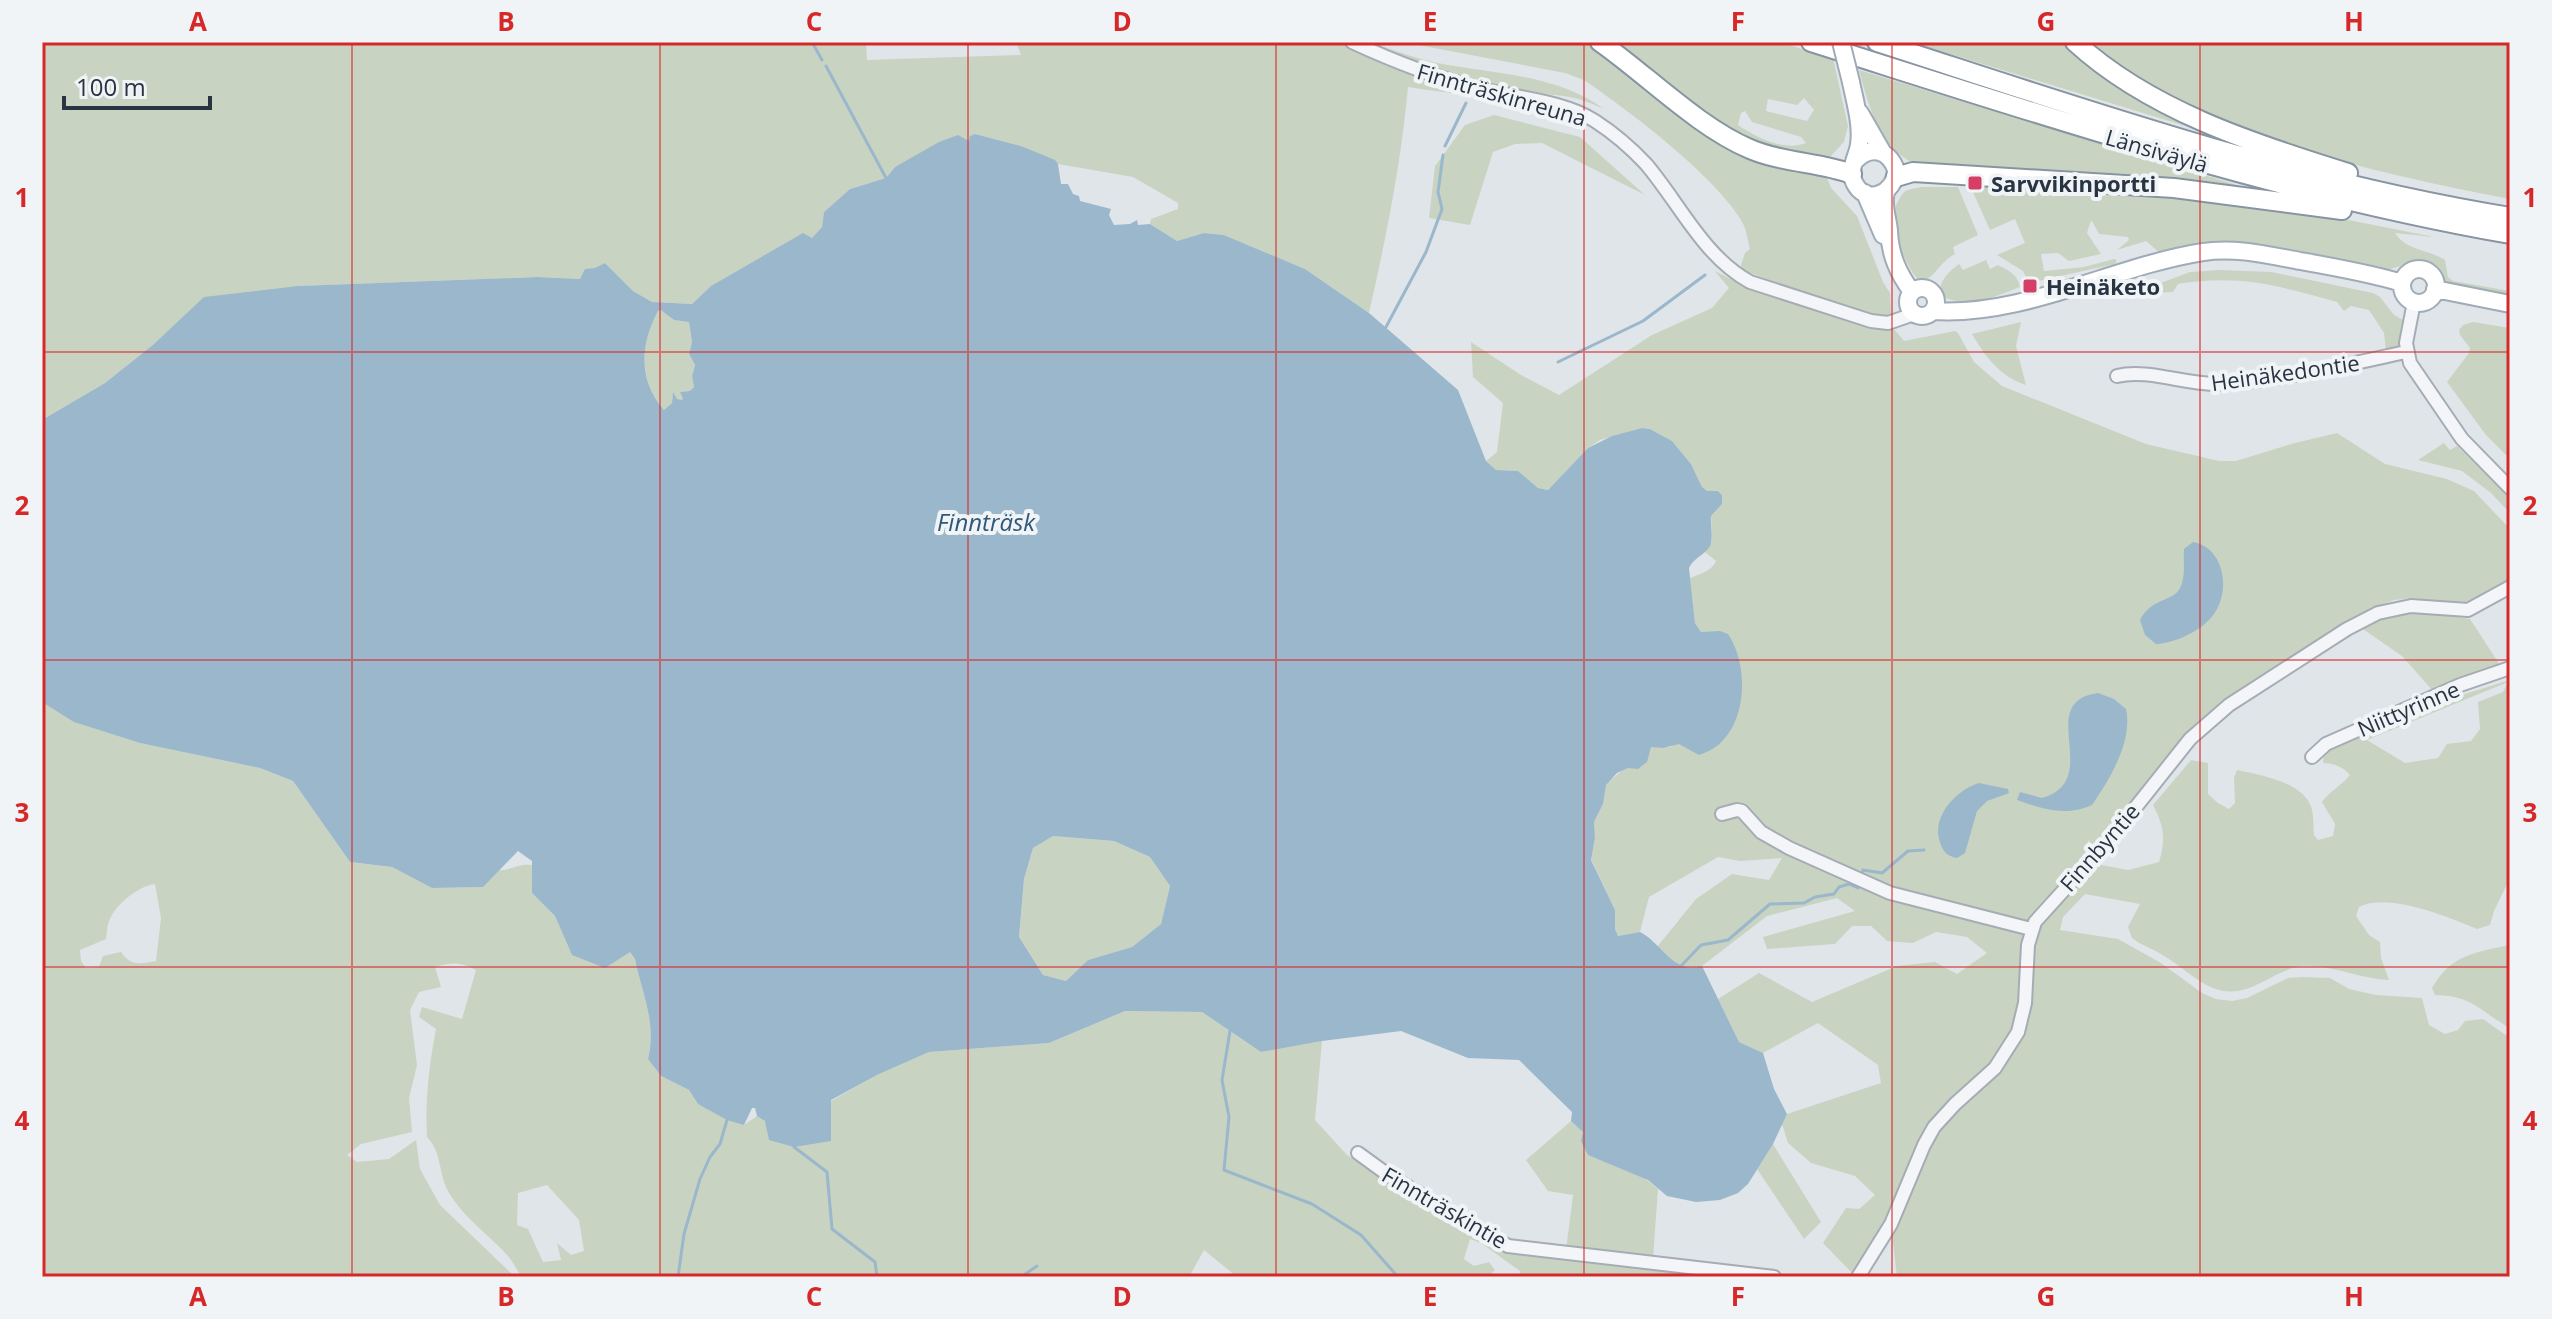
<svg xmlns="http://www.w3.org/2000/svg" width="2552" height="1319" font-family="'Open Sans',sans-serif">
  <rect width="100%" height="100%" fill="#e0e5ea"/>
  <path fill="#c8d4c1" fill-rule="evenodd" d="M 42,42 L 866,42 L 867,60 L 1021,55 L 1016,42 L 1372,42 C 1394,51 1415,58 1437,63 C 1494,74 1556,74 1604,109 C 1559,87 1535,97 1489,95 C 1462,95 1435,91 1408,87 C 1401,164 1386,238 1369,313 L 1305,269 L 1224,235 L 1204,233 L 1177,241 L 1150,224 L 1151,219 L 1178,209 L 1178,203 L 1133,177 L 1058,164 L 1021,146 L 975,134 L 970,142 L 895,167 L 886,178 L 850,189 L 824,212 L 822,227 L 812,238 L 803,234 L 711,286 L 692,304 L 652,302 L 633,291 L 605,263 L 580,279 L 538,277 L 298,286 L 154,344 L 105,383 L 42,420 Z
    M 1403,42 L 1585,42 L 1608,56 L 1704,132 L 1825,173 L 1831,188 L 1857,216 L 1883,282 L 1890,293 L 1891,315 L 1888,318 L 1878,318 L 1832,304 L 1743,270 L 1741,265 L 1745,253 L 1750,249 C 1747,239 1747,229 1741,220 C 1714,175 1628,110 1584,80 L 1565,73 Z
    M 1610,42 L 1779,42 L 1833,58 L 1848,126 L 1844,142 L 1829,158 L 1819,159 L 1743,142 ZM 1804,98 L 1814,110 L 1807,121 L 1766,111 L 1768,99 L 1797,105 ZM 1745,111 L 1752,122 L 1801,137 L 1806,143 C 1784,152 1756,137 1738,125 L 1741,113 Z
    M 1911,42 L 2064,42 L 2081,57 L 2205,132 Z
    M 2090,42 L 2510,42 L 2510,199 C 2370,172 2201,135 2090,42 Z
    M 1859,70 L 2237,185 L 1922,166 C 1880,154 1869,107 1859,70 Z
    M 1494,115 L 1580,137 L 1645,195 L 1542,143 L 1515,144 L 1493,152 L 1470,225 L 1429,218 L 1435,166 L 1465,125 Z
    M 1983,184 L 2026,185 L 2279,206 L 2434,237 L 2395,233 C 2405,250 2430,250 2445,260 L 2448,277 L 2453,281 L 2510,291 L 2510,298 L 2456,288 L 2446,283 L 2433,267 L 2417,261 L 2384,271 L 2276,249 L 2160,253 L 2146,241 L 2117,250 L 2129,240 L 2128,237 L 2099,234 L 2092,221 L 2090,223 L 2087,233 L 2101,254 L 2069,261 L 2058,253 L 2041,254 L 2044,271 L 2084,267 L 2114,259 L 2117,260 L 2115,264 L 2029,283 L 2023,271 L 1997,255 L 2025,243 L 2015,219 L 1990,230 L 1972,190 L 1980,189 Z
    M 1922,187 L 1958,187 L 1978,235 L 1953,247 L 1955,254 C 1941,261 1935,277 1922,282 C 1909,276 1890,228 1893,214 C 1894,209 1900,196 1904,192 C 1909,189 1917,188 1922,187 Z
    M 1986,260 L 1990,269 L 1998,265 C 2010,271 2017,274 2020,287 C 1998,296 1962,311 1940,294 C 1939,281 1949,271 1959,264 L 1963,270 Z
    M 2220,270 L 2271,272 L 2373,293 L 2380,297 L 2394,315 L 2405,321 L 2401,344 L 2396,350 L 2386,351 L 2384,333 L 2369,310 L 2351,306 L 2344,311 L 2337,302 C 2280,286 2239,274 2178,284 L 2173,292 L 2149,293 L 2145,289 L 2190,272 Z
    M 1715,271 C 1742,286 1774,294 1803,304 C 1833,314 1863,327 1894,329 L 1904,341 L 1955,331 L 1958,333 L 1974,362 L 2002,386 L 2146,444 L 2219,461 L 2236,461 L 2291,444 L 2337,433 L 2385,464 L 2447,479 L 2474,491 L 2510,529 L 2510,579 L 2477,598 L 2463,603 L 2411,598 L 2394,600 L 2376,607 L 2224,700 L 2190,732 L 2152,774 L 2096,849 L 2088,840 L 2091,863 L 2128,870 L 2159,862 C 2166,839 2164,826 2153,805 L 2191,760 L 2208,763 L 2208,794 L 2218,803 L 2229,809 L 2235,803 L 2234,778 L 2237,770 C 2260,775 2306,782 2312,810 C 2314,818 2313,827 2314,835 L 2318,840 L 2333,836 L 2335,824 L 2322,802 C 2331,790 2341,786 2350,775 C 2343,767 2334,763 2323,763 L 2324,753 L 2329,748 L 2452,698 L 2510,680 L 2510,878 L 2494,911 L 2490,925 L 2477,929 C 2447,917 2389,892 2359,907 L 2356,916 L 2369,935 L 2380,942 L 2381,958 L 2389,980 C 2362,979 2337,967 2310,966 C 2288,964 2267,982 2246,989 C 2211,1000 2192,972 2164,956 C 2154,949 2142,946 2132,938 L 2128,927 L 2140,904 L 2085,894 L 2063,917 L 2060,930 L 2118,939 L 2161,963 L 2202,993 L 2216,999 L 2232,1001 L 2247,998 L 2288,978 L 2302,977 L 2330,978 L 2349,989 L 2376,995 L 2422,998 L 2429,1025 L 2445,1034 L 2458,1030 L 2465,1021 L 2483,1019 L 2510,1038 L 2510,1277 L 1897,1277 L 1891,1225 L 1853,1274 L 1823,1243 L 1846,1208 L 1859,1209 L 1875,1195 L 1855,1176 L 1811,1163 L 1788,1143 L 1782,1124 L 1787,1114 L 1881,1083 L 1878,1065 L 1818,1023 L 1763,1053 L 1739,1042 L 1718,999 L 1759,973 L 1812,1002 L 1897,966 L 1935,962 L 1957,974 L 1987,953 L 1967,937 L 1936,932 L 1913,943 L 1887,941 L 1871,926 L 1852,926 L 1835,944 L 1767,949 L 1763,937 L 1855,911 L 1837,898 L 1767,916 L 1702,966 C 1683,972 1671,959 1657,947 L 1696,899 L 1732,874 L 1769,880 L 1782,858 L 1740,861 L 1718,857 L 1649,897 L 1640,932 L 1618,936 L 1615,929 L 1615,910 L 1591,859 L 1595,838 L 1594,822 L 1603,804 L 1605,785 L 1650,747 L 1671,747 L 1701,632 L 1695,623 L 1690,578 C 1700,574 1712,571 1716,561 L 1705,552 L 1712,541 L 1711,516 L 1722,504 L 1722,495 L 1718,491 L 1707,491 L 1702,487 L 1691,464 L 1672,441 L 1650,429 L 1642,428 L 1600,440 L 1588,448 L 1548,490 L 1538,488 L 1518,471 L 1496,470 L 1486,461 L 1497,452 L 1503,403 L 1473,377 L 1471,342 L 1521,375 L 1559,395 L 1652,335 L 1712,308 L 1729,288 ZM 2508,682 L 2503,692 L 2478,702 L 2480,729 L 2471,741 L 2447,744 L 2438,758 L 2405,763 L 2367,740 Z
    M 661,309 L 674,320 L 689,322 L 692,342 L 689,354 L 695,365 L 692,376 L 694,387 L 691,391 L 680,392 L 683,399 L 681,401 L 672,397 L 672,403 L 664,410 C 638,379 640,345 658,311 Z
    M 2021,322 L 2016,346 L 2026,385 C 2000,377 1985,356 1972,334 Z
    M 2473,322 L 2510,328 L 2510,459 L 2486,435 L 2447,382 L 2469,353 L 2470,348 L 2460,335 L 2459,330 L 2463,325 Z
    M 2444,443 L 2450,450 L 2457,446 L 2507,495 L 2510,499 L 2510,513 L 2491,493 L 2462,471 L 2418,460 Z
    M 2422,611 L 2470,619 L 2500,665 L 2433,691 L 2402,656 L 2360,627 L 2396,612 Z
    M 42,702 L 75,722 L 140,743 L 260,768 L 293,781 L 350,862 L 392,867 L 432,888 L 482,887 L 499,870 C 512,870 519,863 532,865 L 532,893 L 555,916 L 572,955 L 630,952 L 635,959 C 642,994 657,1023 648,1059 L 661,1076 L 689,1090 L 698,1104 L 744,1125 L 757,1116 L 765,1121 L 831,1101 L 877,1075 L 929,1052 L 1049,1043 L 1125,1011 L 1202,1012 L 1261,1052 L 1322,1041 L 1315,1120 L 1347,1155 L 1496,1246 L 1728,1277 L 1519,1277 L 1520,1271 L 1481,1243 L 1470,1239 L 1464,1259 L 1474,1266 L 1489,1262 L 1495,1270 L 1487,1277 L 1237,1277 L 1204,1250 L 1189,1277 L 522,1277 C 517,1271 514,1263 508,1256 C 489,1235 464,1218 449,1193 C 438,1173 442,1152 427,1137 C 425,1101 429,1065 436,1029 L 419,1017 L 422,1007 L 462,1019 L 476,970 C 460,962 452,962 435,967 L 441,987 L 419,992 L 410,1010 L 417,1065 L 409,1098 L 412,1132 L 361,1144 L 347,1155 L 357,1162 L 389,1159 L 416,1140 L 420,1169 L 440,1205 L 515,1277 L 42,1277 ZM 155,884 L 161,918 L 156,961 C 141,964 130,966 121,952 L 103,956 L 99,967 L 86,968 L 81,961 L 80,950 L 106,939 C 107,933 107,924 110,919 C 117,903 139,886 155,884 ZM 547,1185 L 579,1220 L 584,1251 L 571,1255 L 557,1243 L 561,1260 L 543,1262 L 528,1229 L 517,1225 L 518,1193 Z
    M 1053,836 L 1114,841 L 1150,857 L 1170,886 L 1161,924 L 1132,947 L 1088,960 L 1066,981 L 1043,975 L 1019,937 L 1024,879 L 1033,848 Z
    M 2510,945 L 2510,1028 C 2479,1011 2474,996 2435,995 L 2432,988 C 2450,955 2476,952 2510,945 Z
    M 1571,1121 L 1584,1132 L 1588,1155 C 1613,1163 1639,1171 1658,1189 L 1653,1258 L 1566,1250 L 1573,1195 L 1548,1191 L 1526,1160 Z
    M 1773,1144 L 1821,1222 L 1804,1239 L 1757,1169 Z"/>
  <path fill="#9ab7cc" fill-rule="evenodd" d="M 975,134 L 1021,146 L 1055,160 L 1058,164 L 1061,184 L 1068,184 L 1073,194 L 1079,196 L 1080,201 L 1111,209 L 1109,215 L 1114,225 L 1130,224 L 1137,220 L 1138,225 L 1150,224 L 1177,241 L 1204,233 L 1224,235 L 1305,269 L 1369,313 L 1458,390 L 1486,461 L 1496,470 L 1518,471 L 1538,488 L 1548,490 L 1588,448 L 1612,436 L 1642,428 L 1650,429 L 1672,441 L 1691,464 L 1702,487 L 1707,491 L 1718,491 L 1722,495 L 1722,504 L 1711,516 C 1710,524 1713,535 1711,543 C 1708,554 1694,557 1689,568 L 1695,623 L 1701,632 L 1720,631 L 1728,634 C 1752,669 1747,742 1699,755 L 1679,744 L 1663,748 L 1651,747 L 1647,762 L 1638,769 L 1628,768 L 1617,773 L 1606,785 L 1603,804 L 1594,822 L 1595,838 L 1591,860 L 1615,910 L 1615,929 L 1618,936 L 1640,932 C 1662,943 1673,975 1702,966 L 1739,1042 L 1763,1053 L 1774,1089 L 1787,1114 L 1773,1144 L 1748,1184 L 1738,1193 L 1720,1200 L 1696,1202 L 1667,1196 L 1648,1180 L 1588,1155 L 1581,1141 L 1583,1132 L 1571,1121 L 1572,1112 L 1519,1060 L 1468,1058 L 1401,1031 L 1322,1041 L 1261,1052 L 1202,1012 L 1125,1011 L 1049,1043 L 929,1052 L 877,1075 L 831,1100 L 831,1141 L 794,1147 L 769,1140 L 765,1121 L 757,1116 L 755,1108 L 752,1108 L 744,1125 L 727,1120 L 698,1104 L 689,1090 L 661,1076 L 648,1059 C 657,1023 642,994 635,959 L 630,952 L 605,968 L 572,955 L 555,916 L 532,893 L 532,861 L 518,851 L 483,887 L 432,888 L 392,867 L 350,862 L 293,781 L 260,768 L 140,743 L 74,722 L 42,702 L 42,420 L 105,383 L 154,344 L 204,297 L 298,286 L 538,277 L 580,279 L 585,269 L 595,268 L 605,263 L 633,291 L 652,302 L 692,304 L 711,286 L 803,233 L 812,238 L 822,227 L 824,212 L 850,189 L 886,178 L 895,167 L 939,142 L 958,135 L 969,141 L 970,136 ZM 661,310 L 674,320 L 689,322 L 692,342 L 689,354 L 695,365 L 692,376 L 694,387 L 690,391 L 680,392 L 683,399 L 681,400 L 677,399 L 673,392 L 672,403 L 664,410 C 638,380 640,345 658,311 ZM 1053,836 L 1114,841 L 1150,857 L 1170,886 L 1161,924 L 1132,947 L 1088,960 L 1066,981 L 1043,975 L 1019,937 L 1024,879 L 1033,848 Z
    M 2193,542 C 2221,547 2230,582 2218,607 C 2209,628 2177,643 2156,644 L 2145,635 L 2140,620 C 2152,597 2173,602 2180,588 C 2186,576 2183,562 2184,549 Z
    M 2098,693 L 2114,699 L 2126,709 C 2133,741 2110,779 2092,805 C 2065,817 2043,809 2017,800 L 2020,792 L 2042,798 C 2105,780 2033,702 2098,693 Z
    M 1979,783 L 2008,789 L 2009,793 L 1987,801 L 1977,811 L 1965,853 L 1957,858 C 1947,856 1943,852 1940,842 C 1931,817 1956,790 1979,783 Z"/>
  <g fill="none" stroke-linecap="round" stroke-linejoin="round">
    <path stroke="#9ab7cc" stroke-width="3" d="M 812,42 L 822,60
      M 826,66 L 886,178
      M 1445,146 L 1466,103
      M 1386,327 L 1426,252 L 1442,209 L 1438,192 L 1443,155
      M 1558,362 L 1643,321 L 1705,275
      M 1862,873 L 1863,870 L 1882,873 L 1908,851 L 1924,850
      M 1681,966 L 1701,945 L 1728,940 L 1770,904 L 1804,903 L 1815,897 L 1834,894 L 1839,887 L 1849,884 L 1858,888
      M 1230,1031 L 1222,1080 L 1229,1117 L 1224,1170 L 1312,1204 L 1361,1235 L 1398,1277
      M 794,1147 L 827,1172 L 832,1229 L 875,1262 L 877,1277
      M 678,1277 L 684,1234 L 700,1179 L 710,1157 L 720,1144 L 727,1120
      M 1021,1277 L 1037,1266"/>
    <defs>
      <path id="minor" d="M 1352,42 C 1393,61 1433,77 1478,88 C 1515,98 1562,100 1595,121 C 1612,132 1632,149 1646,164 C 1680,204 1703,256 1750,282 L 1871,321 L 1888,323 L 1914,314
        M 2414,302 L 2406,343 L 2410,363 L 2462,439 L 2510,488
        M 2117,376 C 2149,368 2187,386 2222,384 C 2283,380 2346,365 2406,352
        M 2312,757 L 2326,744 L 2460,685 L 2510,668
        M 1722,814 L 1737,810 L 1742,811 L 1761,832 L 1789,848 L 1890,893 L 2031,929
        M 1358,1153 L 1391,1177 L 1508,1246 L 1774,1277
        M 1858,1277 L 1891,1224 L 1924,1145 L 1934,1127 L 1955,1104 L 1995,1068 L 2018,1032 L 2025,1003 L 2028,945 L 2035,922 L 2112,837 L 2190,739 L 2229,705 L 2347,629 L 2378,613 L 2411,606 L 2468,610 L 2510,587"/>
      <path id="major" d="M 1851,82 C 1855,102 1862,125 1859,145 C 1857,157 1848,170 1854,182 C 1865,206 1895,195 1896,170 C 1889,150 1871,145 1856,160
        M 1860,113 L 1883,153
        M 1886,192 C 1882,206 1888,217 1889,231 C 1890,255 1898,273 1912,292
        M 1865,193 L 1883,235
        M2402 286a17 17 0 1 1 34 0a17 17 0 1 1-34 0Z
        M1908 302a14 14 0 1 1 28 0a14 14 0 1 1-28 0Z
        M 2435,289 L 2510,304
        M 1933,311 C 2024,317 2114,266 2203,252 C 2235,247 2268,255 2300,261 C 2334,267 2369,273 2402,283"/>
      <path id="highway" d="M 1600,42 C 1647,75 1698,127 1750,149 C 1783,163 1819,162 1852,174
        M 1811,42 C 2042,115 2271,192 2510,234
        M 1877,42 C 2085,109 2293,182 2510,217
        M 2075,42 C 2149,110 2254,144 2348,173
        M 1896,177 L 1913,172 L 2174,188 L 2342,210"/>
    </defs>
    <use href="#minor" stroke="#a5acb4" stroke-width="16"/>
    <use href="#major" stroke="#9fabb6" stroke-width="20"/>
    <use href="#highway" stroke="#8794a1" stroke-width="22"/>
    <use href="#minor" stroke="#f3f5f8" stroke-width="12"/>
    <use href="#major" stroke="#fff" stroke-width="16"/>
    <use href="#highway" stroke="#fff" stroke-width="18"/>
    <defs>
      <path id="major-bridge" d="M 1841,42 L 1851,82"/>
    </defs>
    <use href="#major-bridge" stroke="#9fabb6" stroke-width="20" stroke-linecap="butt"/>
    <use href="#major-bridge" stroke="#fff" stroke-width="16"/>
  </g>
  <path fill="none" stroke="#d62828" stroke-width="2" stroke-opacity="0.55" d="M 352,42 L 352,1277M 660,42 L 660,1277M 968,42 L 968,1277M 1276,42 L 1276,1277M 1584,42 L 1584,1277M 1892,42 L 1892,1277M 2200,42 L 2200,1277M 42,352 L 2510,352M 42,660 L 2510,660M 42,967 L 2510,967"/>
  <g fill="#d53f65" stroke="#f0f4f7" stroke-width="3">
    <rect x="1967" y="175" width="16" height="16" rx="4"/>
    <rect x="2022" y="278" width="16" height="16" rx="4"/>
  </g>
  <g text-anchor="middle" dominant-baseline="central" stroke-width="8" stroke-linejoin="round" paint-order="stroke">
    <g font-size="22" fill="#283442" stroke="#f0f4f7">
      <text transform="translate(1502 94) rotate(16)">Finnträskinreuna</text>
      <text transform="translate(2157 150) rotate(16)">Länsiväylä</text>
      <text transform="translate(2285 372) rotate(-8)">Heinäkedontie</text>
      <text transform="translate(2408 708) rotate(-23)">Niittyrinne</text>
      <text transform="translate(2099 847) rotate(-49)">Finnbyntie</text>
      <text transform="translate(1445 1207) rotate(30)">Finnträskintie</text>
    </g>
    <g font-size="22" font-weight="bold" fill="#283442" stroke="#f0f4f7" text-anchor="start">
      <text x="1991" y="183">Sarvvikinportti</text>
      <text x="2046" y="286">Heinäketo</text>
    </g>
    <g font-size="24" font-style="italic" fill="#305878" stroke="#f0f4f7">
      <text x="986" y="521">Finnträsk</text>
    </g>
  </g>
  <rect width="2552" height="1319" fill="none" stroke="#f0f4f7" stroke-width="88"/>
  <path d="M64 96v12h146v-12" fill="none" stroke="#283442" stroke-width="4"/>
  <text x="76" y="96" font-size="24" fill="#283442" stroke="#f0f4f7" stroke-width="6" paint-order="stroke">100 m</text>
  <rect x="44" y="44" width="2464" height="1231" fill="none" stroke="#d62828" stroke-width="3"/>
  <g font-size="26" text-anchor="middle" font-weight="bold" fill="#d62828">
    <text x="198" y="31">A</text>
    <text x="506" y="31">B</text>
    <text x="814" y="31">C</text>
    <text x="1122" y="31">D</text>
    <text x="1430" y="31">E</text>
    <text x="1738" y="31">F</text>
    <text x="2046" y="31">G</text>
    <text x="2354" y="31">H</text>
    <text x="22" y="207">1</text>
    <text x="2530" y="207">1</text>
    <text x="22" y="515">2</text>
    <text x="2530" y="515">2</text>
    <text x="22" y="822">3</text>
    <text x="2530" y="822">3</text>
    <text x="22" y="1130">4</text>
    <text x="2530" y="1130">4</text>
    <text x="198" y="1306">A</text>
    <text x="506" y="1306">B</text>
    <text x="814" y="1306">C</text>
    <text x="1122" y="1306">D</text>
    <text x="1430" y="1306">E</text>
    <text x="1738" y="1306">F</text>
    <text x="2046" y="1306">G</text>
    <text x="2354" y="1306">H</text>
  </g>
</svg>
